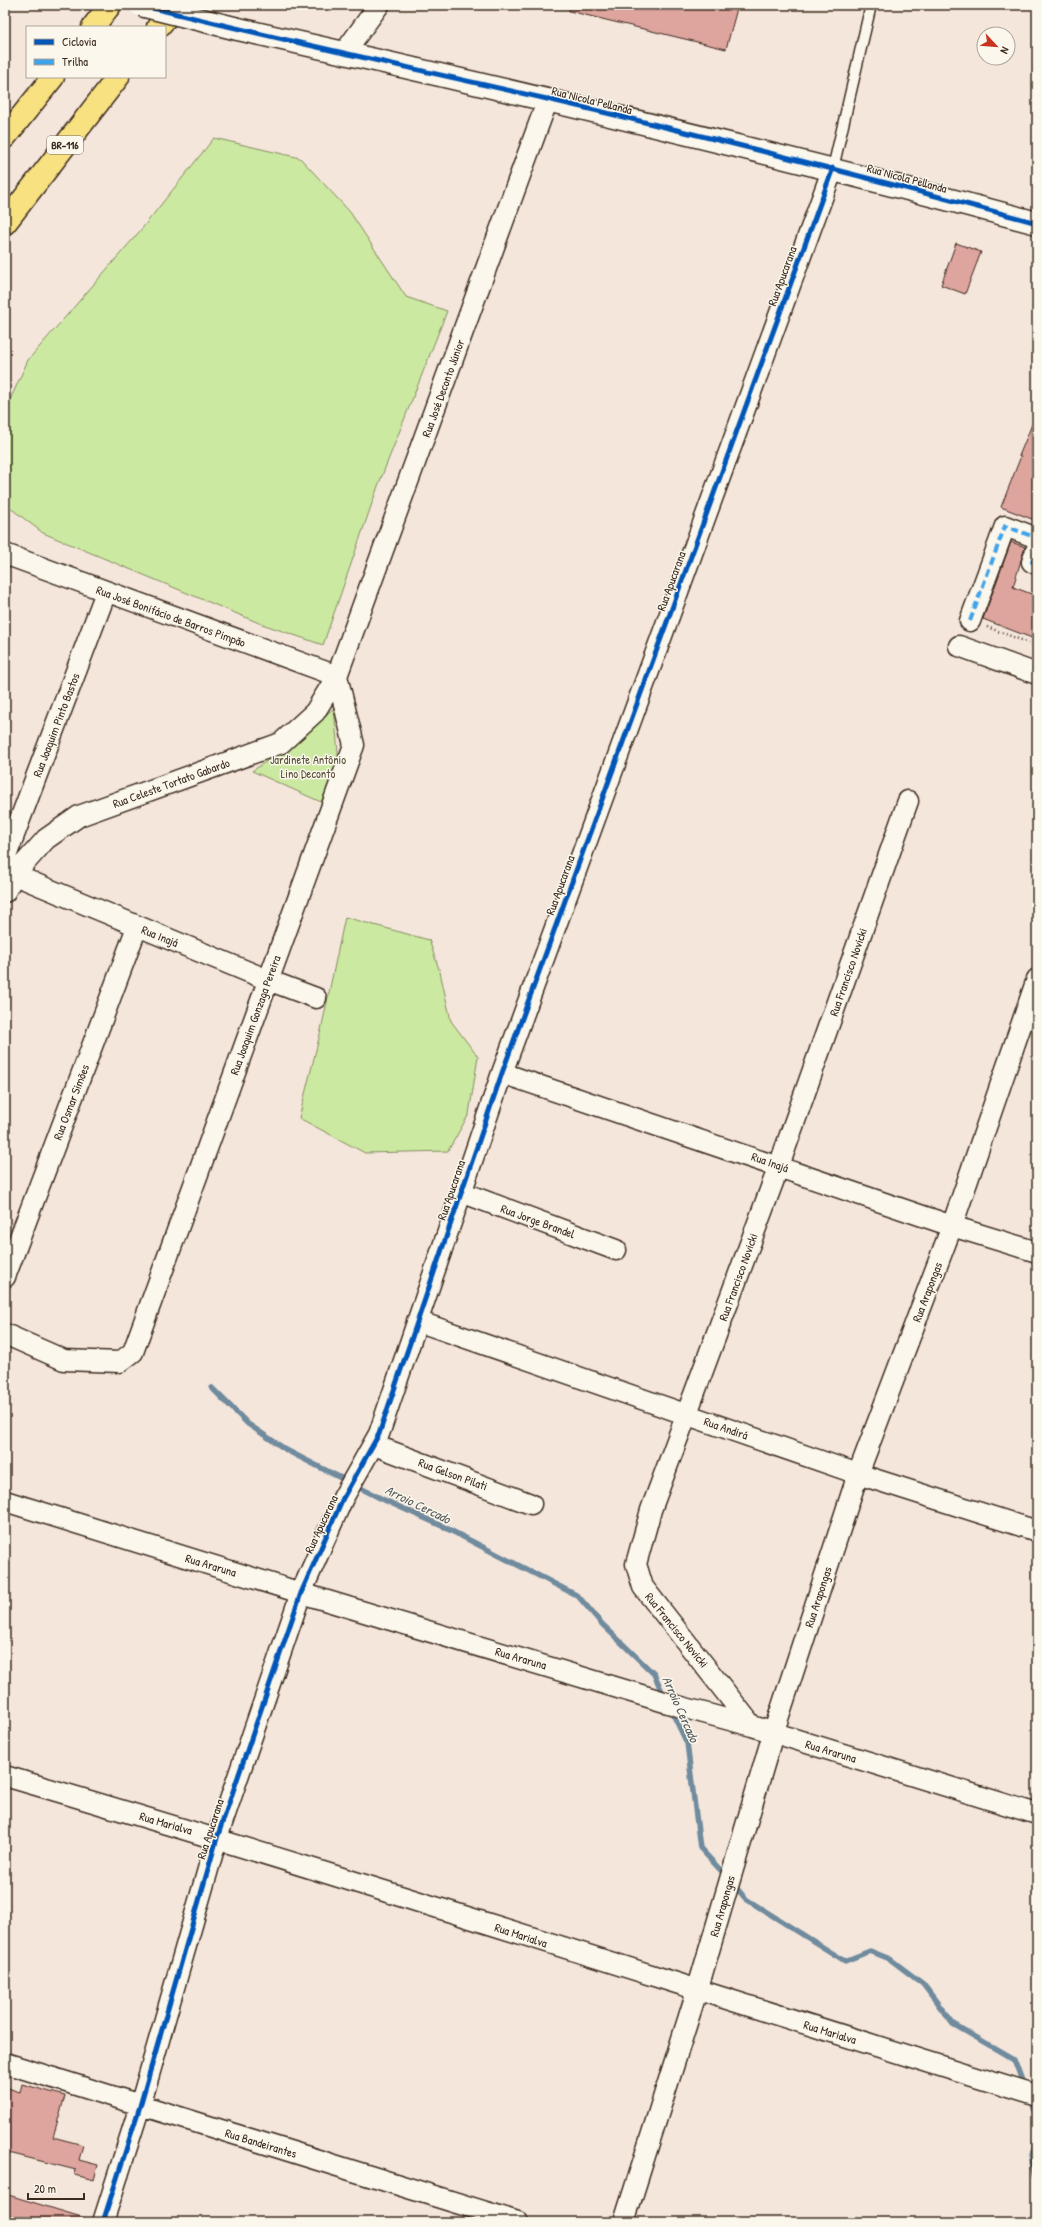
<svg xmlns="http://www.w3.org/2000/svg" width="1042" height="2227" font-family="'Patrick Hand',sans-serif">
  <rect width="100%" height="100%" fill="#f5e6dc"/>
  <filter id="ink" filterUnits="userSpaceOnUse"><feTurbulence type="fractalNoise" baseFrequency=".025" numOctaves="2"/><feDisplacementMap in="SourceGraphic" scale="8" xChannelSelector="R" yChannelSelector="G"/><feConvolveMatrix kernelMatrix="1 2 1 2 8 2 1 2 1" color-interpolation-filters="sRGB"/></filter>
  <g filter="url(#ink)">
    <path fill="#cbe9a1" stroke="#838a60" d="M 214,138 L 300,158 L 350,212 L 406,297 L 447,311 L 378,486 L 323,645 L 259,623 L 43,533 L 5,504 L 5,411 L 28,360 L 140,231 Z
      M 334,708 L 339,764 L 321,802 L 252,771 L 292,744 Z
      M 345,917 L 429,940 L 440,972 L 451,1021 L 478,1057 L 469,1114 L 448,1151 L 365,1153 L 299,1118 L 321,1030 Z"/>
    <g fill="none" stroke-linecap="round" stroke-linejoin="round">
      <path stroke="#6f8b9d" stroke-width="5.5" d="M 212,1388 L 248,1424 L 288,1451 L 382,1499 L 442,1526 L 578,1596 L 602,1624 L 654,1674 L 664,1696
        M 671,1710 L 687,1743 L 700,1848 L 726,1876
        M 733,1884 L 746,1899 L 845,1961 L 870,1951 L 890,1959 L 923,1984 L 953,2024 L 1015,2060 L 1025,2087
        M 1030,2099 L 1037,2119
        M 1037,2137 L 1032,2156 L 1037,2179"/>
    </g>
    <path fill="#dea49e" stroke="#3b2a1e" d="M 570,5 L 738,5 L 726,49 L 569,11 Z
      M 956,243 L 981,252 L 965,294 L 941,285 Z
      M 1037,412 L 1037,521 L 1001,507 L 1021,456 L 1019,456 Z
      M 1011,542 L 1025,547 L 1013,587 L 1037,596 L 1037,640 L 983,619 Z
      M 22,2084 L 65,2096 L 53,2137 L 83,2145 L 79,2160 L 98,2165 L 94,2180 L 75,2175 L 76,2170 L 5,2152 L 5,2087 L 20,2092 Z
      M 5,2194 L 85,2218 L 85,2222 L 5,2222 Z"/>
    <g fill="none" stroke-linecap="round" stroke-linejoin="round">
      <defs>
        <path id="lane" d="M 833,168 L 871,5"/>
        <path id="street" d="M 344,53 L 379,5
          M 1037,548 L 1032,562 L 1037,564
          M 5,554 L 337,676
          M 970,621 L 1005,526 L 1037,538
          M 959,646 L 1037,674
          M 5,859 L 106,592
          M 5,871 L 268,980 L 316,998
          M 5,892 L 15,874 L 46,839 L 79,816 L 281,743 L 315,712 L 337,676 L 548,99
          M 502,1073 L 952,1226 L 1037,1252
          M 461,1192 L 616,1250
          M 5,1277 L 137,927
          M 417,1321 L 858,1474 L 1037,1531
          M 5,1334 L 64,1360 L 120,1362 L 133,1352 L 354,745 L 337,676
          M 374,1445 L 531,1504
          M 5,1501 L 301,1593 L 678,1706 L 752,1726 L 1037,1814
          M 752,1726 L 643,1587 L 636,1564 L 651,1510 L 779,1166 L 908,801
          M 5,1776 C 351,1877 693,1990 1037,2096
          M 5,2063 L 518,2222
          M 103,2222 L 140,2106 L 217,1838 L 301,1593 L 343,1498 L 379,1434 L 502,1073 L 833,168
          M 624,2222 L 697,1991 L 773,1734 L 858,1474 L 952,1226 L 1037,979"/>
        <path id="secondary" d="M 238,29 C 506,89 772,152 1037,223"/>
        <path id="highway" d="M 93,27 L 110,5
          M 158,27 L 177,5
          M 5,137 L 53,77
          M 5,223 L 118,77"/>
      </defs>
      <use href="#lane" stroke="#3b2a1e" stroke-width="13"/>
      <use href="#street" stroke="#3b2a1e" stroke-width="23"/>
      <use href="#secondary" stroke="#3b2a1e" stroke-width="25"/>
      <use href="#highway" stroke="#3b2a1e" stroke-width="25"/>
      <path stroke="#3b2a1e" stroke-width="2.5" stroke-dasharray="1 3" stroke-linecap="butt" d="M 987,627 L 1037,646"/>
      <use href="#lane" stroke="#fbf7ec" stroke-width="10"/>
      <use href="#street" stroke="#fbf7ec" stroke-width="20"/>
      <use href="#secondary" stroke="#fbf7ec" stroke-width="22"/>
      <use href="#highway" stroke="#f8e181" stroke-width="22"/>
      <defs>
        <path id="secondary-bridge" d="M 141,5 L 238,29"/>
      </defs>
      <use href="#secondary-bridge" stroke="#3b2a1e" stroke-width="25" stroke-linecap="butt"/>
      <use href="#secondary-bridge" stroke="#fbf7ec" stroke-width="22"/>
      <path stroke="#3fa3ea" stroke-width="4" stroke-dasharray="8 4" stroke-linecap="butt" d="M 1037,548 L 1032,562 L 1037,564
        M 970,621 L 1005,526 L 1037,538"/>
      <defs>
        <path id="cycleway" d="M 141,5 C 276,39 412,68 547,99 C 711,137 874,179 1037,223
          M 103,2222 L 140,2106 L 217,1838 L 301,1593 L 343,1498 L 379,1434 L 502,1073 L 833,168"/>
      </defs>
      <use href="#cycleway" stroke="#fbf7ec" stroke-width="8"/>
      <use href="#cycleway" stroke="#0057b8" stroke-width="5"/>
    </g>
  </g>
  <g text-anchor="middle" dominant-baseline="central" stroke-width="3" stroke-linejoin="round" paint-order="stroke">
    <rect fill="#fbf7ec" stroke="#75685c" stroke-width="1" x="47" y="136" width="36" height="18" rx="3"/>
    <g font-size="11" font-weight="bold" fill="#3b2a1e">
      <text x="65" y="145">BR-116</text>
    </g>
    <g font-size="12" fill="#3b2a1e" stroke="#fbf7ec">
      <text transform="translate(592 100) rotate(14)">Rua Nicola Pellanda</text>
      <text transform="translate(907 178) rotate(15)">Rua Nicola Pellanda</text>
      <text transform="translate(782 276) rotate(-70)">Rua Apucarana</text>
      <text transform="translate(443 388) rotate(-70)">Rua José Deconto Júnior</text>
      <text transform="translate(671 581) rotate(-70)">Rua Apucarana</text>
      <text transform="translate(171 616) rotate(20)">Rua José Bonifácio de Barros Pimpão</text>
      <text transform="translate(56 725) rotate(-69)">Rua Joaquim Pinto Bastos</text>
      <text transform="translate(171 783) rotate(-20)">Rua Celeste Tortato Gabardo</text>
      <text transform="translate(560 885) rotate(-70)">Rua Apucarana</text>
      <text transform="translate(160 936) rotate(22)">Rua Inajá</text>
      <text transform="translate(848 972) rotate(-71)">Rua Francisco Novicki</text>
      <text transform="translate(255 1015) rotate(-70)">Rua Joaquim Gonzaga Pereira</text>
      <text transform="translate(71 1102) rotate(-69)">Rua Osmar Simões</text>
      <text transform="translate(770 1162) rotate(19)">Rua Inajá</text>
      <text transform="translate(451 1190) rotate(-71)">Rua Apucarana</text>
      <text transform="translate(538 1221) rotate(20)">Rua Jorge Brandel</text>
      <text transform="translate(738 1277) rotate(-70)">Rua Francisco Novicki</text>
      <text transform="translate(927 1292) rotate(-69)">Rua Arapongas</text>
      <text transform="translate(726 1428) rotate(19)">Rua Andirá</text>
      <text transform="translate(453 1474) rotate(20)">Rua Gelson Pilati</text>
      <text transform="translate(321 1524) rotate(-65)">Rua Apucarana</text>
      <text transform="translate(211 1565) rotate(17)">Rua Araruna</text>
      <text transform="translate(818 1597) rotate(-72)">Rua Arapongas</text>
      <text transform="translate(677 1630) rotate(51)">Rua Francisco Novicki</text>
      <text transform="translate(521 1658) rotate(16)">Rua Araruna</text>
      <text transform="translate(831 1751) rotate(17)">Rua Araruna</text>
      <text transform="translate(166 1823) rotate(16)">Rua Marialva</text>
      <text transform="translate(210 1829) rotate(-72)">Rua Apucarana</text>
      <text transform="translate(722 1906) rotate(-74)">Rua Arapongas</text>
      <text transform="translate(521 1935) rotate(18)">Rua Marialva</text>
      <text transform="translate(830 2032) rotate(17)">Rua Marialva</text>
      <text transform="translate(261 2143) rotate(17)">Rua Bandeirantes</text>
    </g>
    <g font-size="12" fill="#585038" stroke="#fbf7ec">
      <text x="308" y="759">Jardinete Antônio<tspan x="308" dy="14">Lino Deconto</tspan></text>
    </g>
    <g font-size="13" font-style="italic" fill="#555a5d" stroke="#fbf7ec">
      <text transform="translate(418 1504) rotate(26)">Arroio Cercado</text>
      <text transform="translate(681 1709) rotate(66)">Arroio Cercado</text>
    </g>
  </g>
  <rect width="1042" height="2227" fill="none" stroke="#fbf7ec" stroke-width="20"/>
  <rect x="10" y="10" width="1022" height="2207" fill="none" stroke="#3b2a1e" stroke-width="1.5" filter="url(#ink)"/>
  <rect x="26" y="26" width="140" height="52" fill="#fbf7ec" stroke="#aea59a"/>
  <rect x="34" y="39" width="20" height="6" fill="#0057b8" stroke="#aea59a"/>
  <text x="62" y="46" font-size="12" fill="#3b2a1e">Ciclovia</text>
  <rect x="34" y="59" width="20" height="6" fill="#3fa3ea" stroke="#aea59a"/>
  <text x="62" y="66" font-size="12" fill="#3b2a1e">Trilha</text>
  <g transform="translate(996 46) rotate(116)"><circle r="19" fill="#fbf7ec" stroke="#aea59a"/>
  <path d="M0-3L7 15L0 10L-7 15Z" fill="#c8321e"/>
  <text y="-6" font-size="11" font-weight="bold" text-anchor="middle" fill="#3b2a1e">N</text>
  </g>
  <path d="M28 2193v6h56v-6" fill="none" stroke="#3b2a1e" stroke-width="2"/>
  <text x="34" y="2193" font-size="12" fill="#3b2a1e" stroke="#fbf7ec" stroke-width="3" paint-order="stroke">20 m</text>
</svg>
